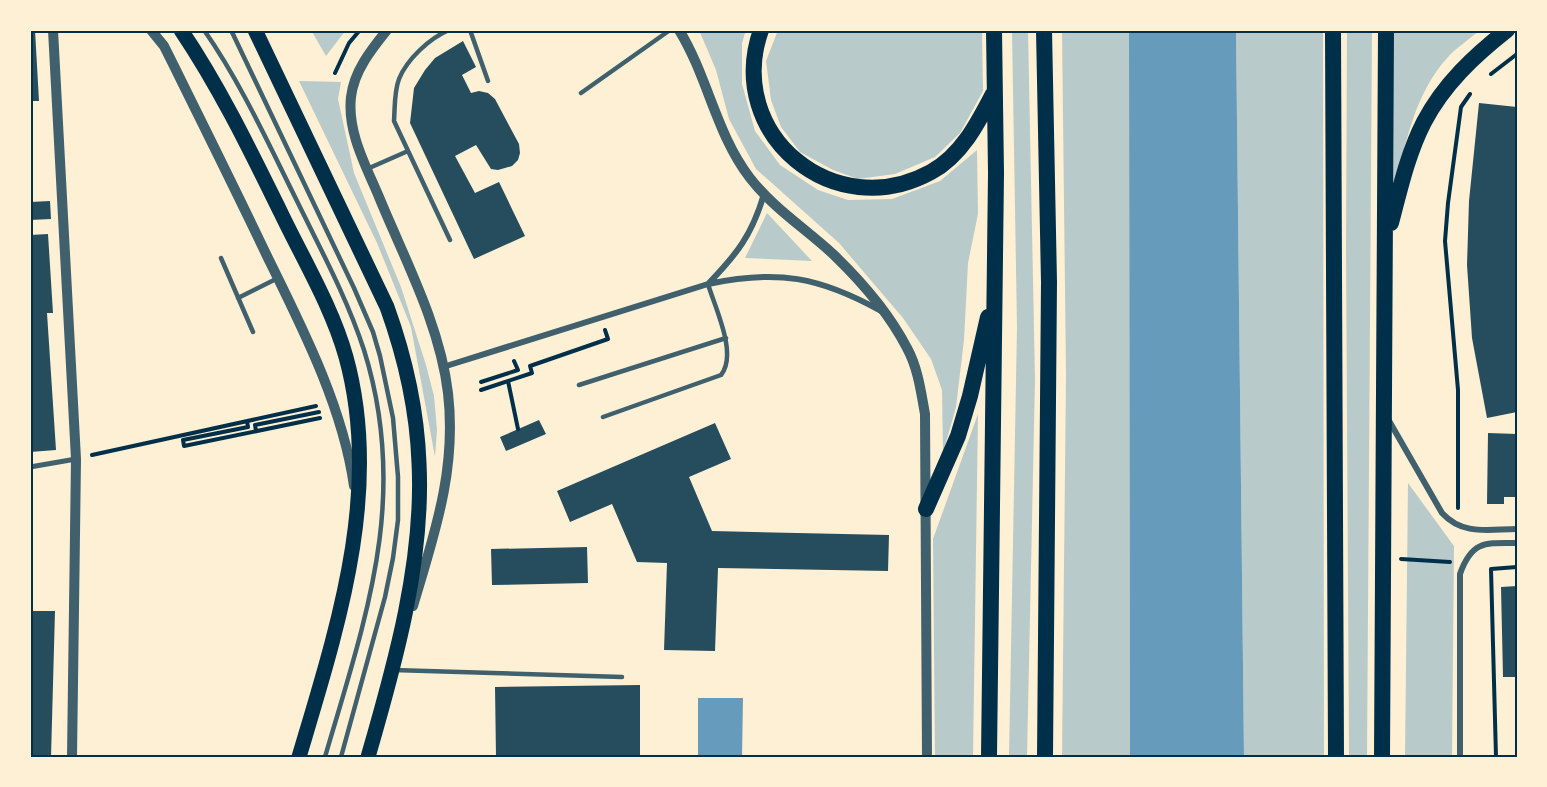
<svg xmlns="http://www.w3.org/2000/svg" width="1547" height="787" font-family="'Fira Sans',sans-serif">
  <rect width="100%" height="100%" fill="#fdf0d5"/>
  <path fill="#b9caca" d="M 311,30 L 346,30 L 326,56 Z
    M 699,30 L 746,30 L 742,43 L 742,84 L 755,131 L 780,165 L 818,190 L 848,200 L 892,199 L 940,181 L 977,150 L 978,214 L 968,263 L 964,340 L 956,407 L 943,453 L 942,390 L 931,359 L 903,318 L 839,243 L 756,169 L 729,119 L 716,70 Z
    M 778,30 L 982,30 L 983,91 L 960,133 L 935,157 L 895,174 L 858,179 L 833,170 L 800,152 L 781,127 L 771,100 L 766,61 Z
    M 1012,30 L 1028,30 L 1035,380 L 1027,757 L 1009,757 L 1017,327 Z
    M 1062,30 L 1129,30 L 1130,757 L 1062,757 L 1066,375 Z
    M 1236,30 L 1323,30 L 1324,757 L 1244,757 Z
    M 1347,30 L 1372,30 L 1367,757 L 1349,757 L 1346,246 Z
    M 1393,30 L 1480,30 C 1470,39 1457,47 1448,57 C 1414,94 1406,144 1393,192 Z
    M 299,81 L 341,82 L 338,99 L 354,173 L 401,287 L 426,365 L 434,396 L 437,430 L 435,457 L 411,327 L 377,243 Z
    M 767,213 L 812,261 L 745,258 Z
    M 978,414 L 973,757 L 935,757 L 933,539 Z
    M 1408,483 L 1454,546 L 1452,757 L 1405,757 Z"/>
  <path fill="#669bbc" d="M 1129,30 L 1236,30 L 1244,757 L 1130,757 Z
    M 698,698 L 743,698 L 742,757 L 698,757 Z"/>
  <path fill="#264d5e" d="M 30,30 L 35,30 L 39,101 L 30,101 Z
    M 463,41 L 476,67 L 462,75 L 471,93 L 479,91 L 488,93 L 495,99 L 519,144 L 520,153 L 518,160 L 512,166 L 498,170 L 491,169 L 476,145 L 455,156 L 475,193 L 499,182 L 525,236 L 474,259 L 410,123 L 414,88 L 425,70 L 435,58 Z
    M 1479,103 L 1517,107 L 1517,412 L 1487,418 L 1472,338 L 1467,265 L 1469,201 Z
    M 50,201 L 51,219 L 30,220 L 30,202 Z
    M 48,234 L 53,313 L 47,313 L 56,450 L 30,452 L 30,235 Z
    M 539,420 L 546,434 L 506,451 L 500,437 Z
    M 715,423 L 731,459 L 689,477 L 712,531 L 889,535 L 888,571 L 718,568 L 715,651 L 664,650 L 667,563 L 637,562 L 612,504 L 570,522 L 557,491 Z
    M 1488,433 L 1517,434 L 1517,497 L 1504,497 L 1504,504 L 1487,504 Z
    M 587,547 L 588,583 L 492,585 L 491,549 Z
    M 1517,586 L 1517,677 L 1503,677 L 1501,587 Z
    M 30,611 L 55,611 L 51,757 L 30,757 Z
    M 640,685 L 640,757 L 496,757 L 495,687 Z"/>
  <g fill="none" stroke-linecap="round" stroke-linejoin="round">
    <path stroke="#003049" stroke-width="4" d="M 335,73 L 349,43 L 360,30
      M 1491,74 L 1517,54
      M 508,381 L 518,429
      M 481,382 L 518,370 L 514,361
      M 481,390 L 532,373 L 530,366 L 608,339 L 605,330
      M 247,421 L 248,427 L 183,440 L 184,446 L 320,418
      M 256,431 L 255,425 L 319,412
      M 92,455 L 316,406
      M 1458,508 L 1458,390 L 1445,241 L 1448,203 L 1461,107 L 1470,94
      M 1401,559 L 1450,562
      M 1496,757 L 1491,569 L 1517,567"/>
    <path stroke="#3f606c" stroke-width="4.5" d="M 204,30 C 241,83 268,143 297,201 C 321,250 347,298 364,350 C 410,497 366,617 325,757
      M 231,30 L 354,288 L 373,332 L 380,356 L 393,418 L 398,477 L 398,520 L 393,558 L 385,597 L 341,757
      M 449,30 C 430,38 407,59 399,79 C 394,92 395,107 394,121 L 450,240
      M 470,30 L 488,81
      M 581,93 L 670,30
      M 367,169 L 408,151
      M 221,258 L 253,332
      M 238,298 L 278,278
      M 579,385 L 726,338
      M 603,417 L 721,375 C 738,354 715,308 708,284
      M 393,670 L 622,677"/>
    <path stroke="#3f606c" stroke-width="5" d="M 30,467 L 76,459"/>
    <path stroke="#3f606c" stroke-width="6" d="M 708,284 C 737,254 752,235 764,194
      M 443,367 L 708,284 C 777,269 820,277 881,311
      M 1388,419 L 1442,513 C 1463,536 1489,529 1517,529
      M 1460,757 L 1460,574 C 1472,540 1486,543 1517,543"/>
    <path stroke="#3f606c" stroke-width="10" d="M 53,30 L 76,459 L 72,757
      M 151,30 L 164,46 L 175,68 C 206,131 237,193 267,256 C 302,327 343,407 354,486
      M 387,30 C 371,50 354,71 351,97 C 347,132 366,166 379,197 C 405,260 440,325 448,393 C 457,470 434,535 413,606
      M 679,30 C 708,77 716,134 750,178 C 773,208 806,229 834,255 C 862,282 889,313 907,348 C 918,368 921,392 925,414 L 927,757"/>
    <path stroke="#003049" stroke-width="15" d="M 181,30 C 220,88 250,150 281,213 C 303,259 332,307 346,357 C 383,491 337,629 299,757
      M 255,30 L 387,307 C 405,357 417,409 419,463 C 424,561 395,664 368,757"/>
    <path stroke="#003049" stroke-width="16" d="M 761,30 C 724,135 835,225 931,172 C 961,156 978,123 993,94
      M 1044,30 L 1049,282 L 1045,757
      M 1333,30 L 1336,757
      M 1391,223 C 1400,189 1408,153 1424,122 C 1444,84 1474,56 1507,30
      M 926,509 L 958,436 L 970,396 L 988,317
      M 989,757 L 996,173 L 994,30
      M 1382,757 L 1386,30"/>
  </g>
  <rect width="1547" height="787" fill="none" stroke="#fdf0d5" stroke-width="63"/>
  <rect x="32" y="32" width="1484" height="724" fill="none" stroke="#003049" stroke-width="2"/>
</svg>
